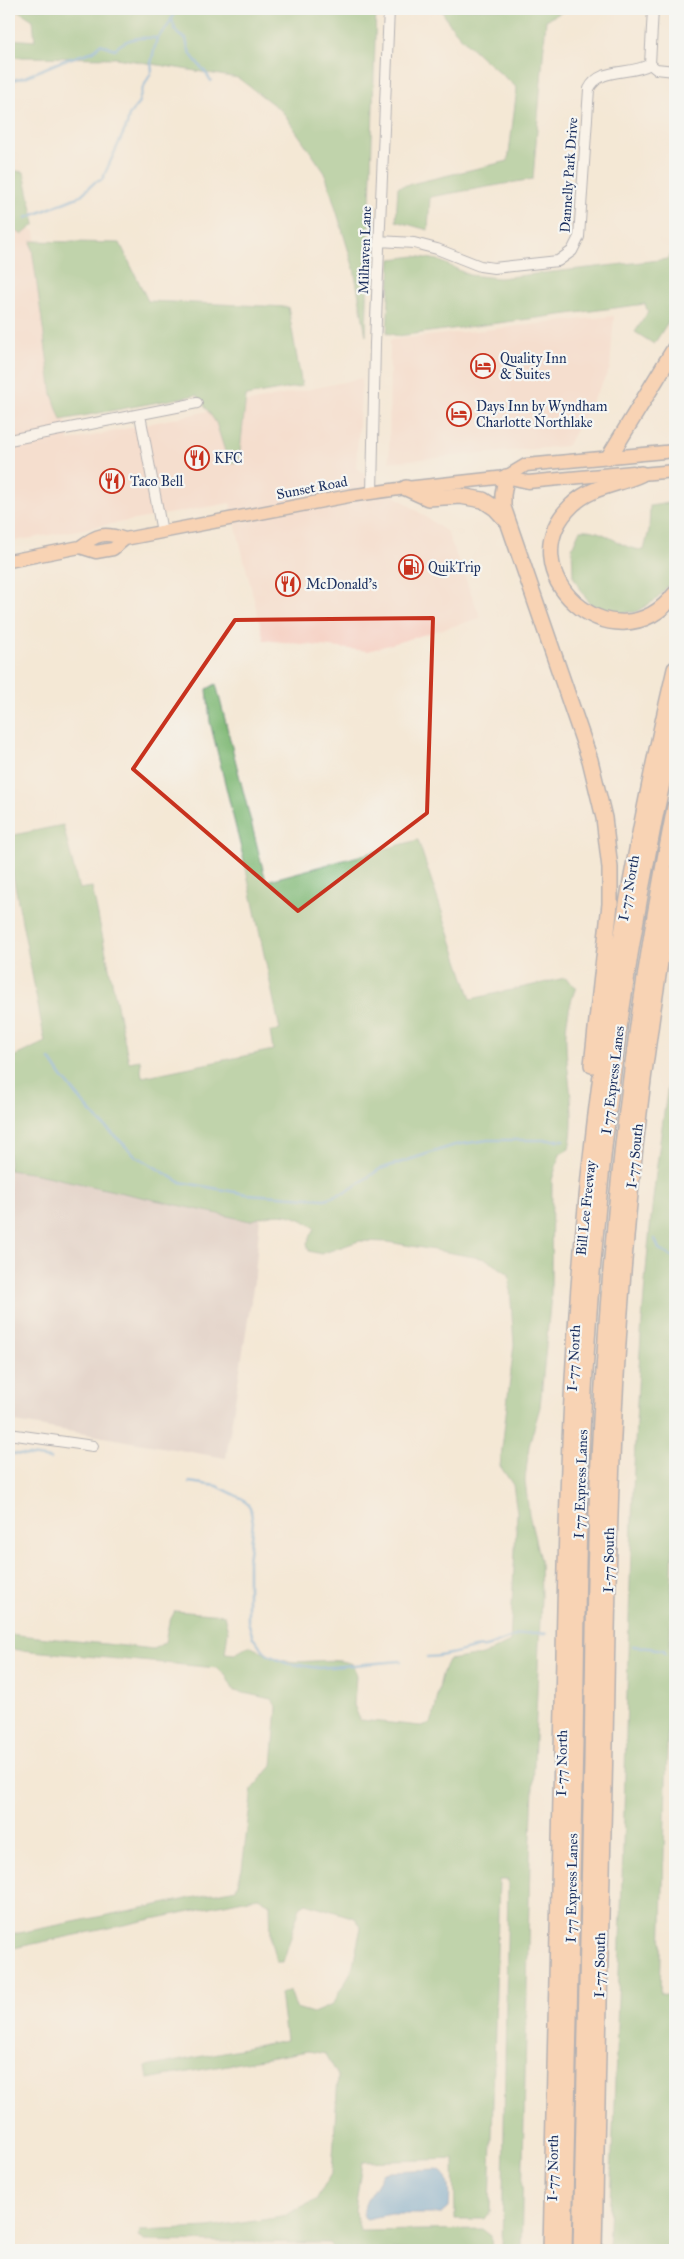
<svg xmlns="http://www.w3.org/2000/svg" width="684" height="2259" font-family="'IM FELL Great Primer',serif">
  <rect width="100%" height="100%" fill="#f6f6f2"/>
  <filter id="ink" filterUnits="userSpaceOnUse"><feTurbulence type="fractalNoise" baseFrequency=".02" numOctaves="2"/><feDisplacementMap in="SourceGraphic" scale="10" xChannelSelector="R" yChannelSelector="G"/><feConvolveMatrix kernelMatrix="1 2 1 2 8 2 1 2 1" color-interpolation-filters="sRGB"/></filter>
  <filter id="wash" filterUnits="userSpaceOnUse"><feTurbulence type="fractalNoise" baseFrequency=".0096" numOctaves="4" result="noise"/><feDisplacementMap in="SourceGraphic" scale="20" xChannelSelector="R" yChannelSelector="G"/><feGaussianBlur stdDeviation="1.12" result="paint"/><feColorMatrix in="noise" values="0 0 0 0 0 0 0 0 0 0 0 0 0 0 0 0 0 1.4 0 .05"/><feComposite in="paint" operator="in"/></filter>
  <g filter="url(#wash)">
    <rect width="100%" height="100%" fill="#f4e8d6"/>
    <path fill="#f6d2c5" d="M 9,226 L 35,231 L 69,441 L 362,378 L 356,468 L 447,532 L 481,618 L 368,651 L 264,640 L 230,503 L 9,542 Z
      M 614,316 L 610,369 L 567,446 L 389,462 L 390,340 Z"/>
    <path fill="#d1bfbf" d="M 9,1165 L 260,1217 L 255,1275 L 226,1458 L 9,1421 Z"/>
    <path fill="#82ba78" stroke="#4e746b" d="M 16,9 L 376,9 L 366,336 L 354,269 L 325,173 L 282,111 L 238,78 L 116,58 L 9,57 L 9,39 L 35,41 L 33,20 Z
      M 442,9 L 568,9 L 546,20 L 533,179 L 430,197 L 428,230 L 396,221 L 398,187 L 508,161 L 517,88 C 498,70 448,33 442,9 Z
      M 9,170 L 24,172 L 35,224 L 22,235 L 9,225 Z
      M 31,241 L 120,243 L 148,301 L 288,307 L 302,386 L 246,396 L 239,461 L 229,464 L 216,423 L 197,395 L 61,420 L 52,394 Z
      M 675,248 L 675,311 L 654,344 L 635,332 L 648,312 L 645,304 L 398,336 L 387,333 L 391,259 L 415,256 L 438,260 L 469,275 L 499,278 L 668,259 Z
      M 669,503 L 675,503 L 675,577 L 657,599 L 636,612 L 607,613 L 588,602 L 573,576 L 572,548 L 580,530 C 608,528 619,550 644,550 L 649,530 L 650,506 Z
      M 216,684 L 266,881 L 418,840 L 471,999 L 565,978 L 576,987 C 569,1005 565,1025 566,1044 C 567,1079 577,1115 569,1149 L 560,1154 L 552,1180 L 551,1295 L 540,1407 L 529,1446 L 525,1480 L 529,1514 L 540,1560 L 541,1596 L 530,1861 L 521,2250 L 502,2250 L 508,1880 L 499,1880 L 490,2212 L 485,2219 L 455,2219 L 454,2159 L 362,2162 L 355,2211 L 360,2231 L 482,2229 L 491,2236 L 492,2250 L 335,2250 L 329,2243 L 144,2241 L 138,2237 L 140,2231 L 209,2228 L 282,2217 L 316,2200 L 332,2172 L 338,2076 L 326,2054 L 308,2051 L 148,2079 L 146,2067 L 286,2040 L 280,1994 L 290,1990 L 296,2008 L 313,2013 L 332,2005 L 352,1970 L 361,1927 L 355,1918 L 306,1903 L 300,1907 L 283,1962 L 276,1962 L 271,1941 L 270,1904 L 258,1897 L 9,1949 L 9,1935 L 236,1889 L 242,1869 L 252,1789 L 272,1766 L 277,1707 L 271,1699 L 234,1691 L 226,1676 L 217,1668 L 9,1649 L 9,1634 L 154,1649 L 165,1642 L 169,1622 L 175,1611 L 224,1615 L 228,1631 L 225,1653 L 235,1654 L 249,1646 C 260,1651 274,1659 286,1661 C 308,1664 332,1656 353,1664 L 356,1676 L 354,1705 L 360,1720 L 421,1726 L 431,1723 C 439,1703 437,1680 448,1660 L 483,1655 L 510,1642 L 517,1512 L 513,1485 L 500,1466 L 514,1344 L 509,1274 L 486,1259 L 388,1242 L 359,1241 L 321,1254 L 309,1251 L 307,1243 L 315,1228 C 290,1211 277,1211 250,1221 L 37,1174 L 9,1170 L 9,1112 L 15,1110 L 11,1058 L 45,1042 L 9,854 L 9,836 L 63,825 L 79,889 L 92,887 L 129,1062 L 140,1060 L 142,1077 L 273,1050 L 270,1032 L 280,1030 L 246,869 L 210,722 L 207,689 Z
      M 675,1044 L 675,1468 L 660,1994 L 675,1995 L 675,2220 L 670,2248 L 675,2250 L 608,2250 C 616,2064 623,1878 627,1691 C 633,1475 637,1258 675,1044 Z"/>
    <path fill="#60a2d4" stroke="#3e6899" d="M 437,2169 C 452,2174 450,2195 449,2208 L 442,2214 L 390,2214 L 367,2219 L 363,2217 C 363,2199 375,2190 382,2174 L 390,2171 Z"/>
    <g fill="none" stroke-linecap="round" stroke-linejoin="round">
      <path stroke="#60a2d4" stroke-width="2.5" d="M 172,20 C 175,29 176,36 186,38 C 188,59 201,63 211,81
        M 9,81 L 25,77 L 62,61 L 94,51 L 100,44 L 115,49 C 128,37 140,37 157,38
        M 26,218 L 80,196 L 95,182 L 102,180 L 127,125 L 129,115 L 138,104 L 142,90 L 152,71 L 151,63 L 157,38 L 168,26 L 176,9
        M 50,1059 L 62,1077 L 96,1118 L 136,1156 L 180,1182 L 246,1194 L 325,1199 L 346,1192 L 380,1169 L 455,1145 L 488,1140 L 564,1140
        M 655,1239 L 659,1249 L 675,1258
        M 9,1453 L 51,1459
        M 189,1482 L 217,1486 L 243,1499 L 250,1507 L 253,1522 L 248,1561 L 248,1621 L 253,1638 L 268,1655 L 286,1663 L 318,1668 L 401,1661
        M 633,1646 L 664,1650 L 665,1653
        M 427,1657 C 444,1657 458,1652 474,1648 C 479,1647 484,1648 489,1646 C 507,1639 526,1629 546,1634"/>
    </g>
  </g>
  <g filter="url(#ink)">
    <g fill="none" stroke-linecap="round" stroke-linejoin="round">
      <defs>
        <path id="minor" d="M 650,64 L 656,69 L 675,71
          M 379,241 L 414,243 L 437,249 L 480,266 L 494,268 L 558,261 L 572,251 L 579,237 L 589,89 C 600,66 631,76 650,64 L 653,9
          M 140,415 L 162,532
          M 9,440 L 197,403
          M 372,493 L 375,344 L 389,9
          M 9,1434 L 93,1446"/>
        <path id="major" d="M 506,477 L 526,465 L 675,451
          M 80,547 C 97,534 104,532 125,539
          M 9,561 L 80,547 L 96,552 L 113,549 L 125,539 L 349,496 L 406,488 L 506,477 L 528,482 L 633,472 L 641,474 L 675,471"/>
        <path id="highway" d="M 609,457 L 675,348
          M 641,474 C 618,485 591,486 572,505 C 504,570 614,672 675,594
          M 506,477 L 503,495 L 503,507 L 590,760 L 604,818 L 610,868 L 610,904 L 592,1065
          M 406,488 L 428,498 L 460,496 L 483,500 L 495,508 L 507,521
          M 551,2250 C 555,2069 559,1888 563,1707 C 566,1547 569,1387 584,1228 C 601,1040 632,853 675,669
          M 564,2250 C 568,2081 571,1911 575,1742 C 577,1618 578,1495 585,1372 C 598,1154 626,936 675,724
          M 581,2250 C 585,2088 588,1925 592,1763 C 594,1632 595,1501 604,1370 C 615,1181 638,993 675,807
          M 594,2250 C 597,2081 601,1913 605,1744 C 607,1621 609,1499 616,1376 C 625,1208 645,1039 675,874"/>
      </defs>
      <use href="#minor" stroke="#677088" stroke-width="12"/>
      <use href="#major" stroke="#677088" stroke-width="15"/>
      <use href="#highway" stroke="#677088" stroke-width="18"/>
      <use href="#minor" stroke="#fff" stroke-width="10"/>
      <use href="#major" stroke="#fcba8d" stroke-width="12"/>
      <use href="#highway" stroke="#fcba8d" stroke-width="15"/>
    </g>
  </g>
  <path d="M0 0H684V2259H0ZM 433,618 L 427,813 L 298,911 L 133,769 L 235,620 Z" fill="#f4e8d6" fill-opacity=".55" fill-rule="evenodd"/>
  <path fill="none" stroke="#c8321e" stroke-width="4" stroke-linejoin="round" d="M 433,618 L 427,813 L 298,911 L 133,769 L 235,620 Z"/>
  <defs>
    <symbol id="hotel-ring" viewBox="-11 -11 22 22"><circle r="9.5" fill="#f6f6f2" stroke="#c8321e" stroke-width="1.5"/><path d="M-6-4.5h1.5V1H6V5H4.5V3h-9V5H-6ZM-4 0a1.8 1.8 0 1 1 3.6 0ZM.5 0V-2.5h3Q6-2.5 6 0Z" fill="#c8321e"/></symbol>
    <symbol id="restaurant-ring" viewBox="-11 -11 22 22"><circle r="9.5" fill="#f6f6f2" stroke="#c8321e" stroke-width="1.5"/><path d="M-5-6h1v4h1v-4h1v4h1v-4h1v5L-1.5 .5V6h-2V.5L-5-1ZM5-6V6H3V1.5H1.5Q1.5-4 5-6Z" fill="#c8321e"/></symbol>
    <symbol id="fuel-ring" viewBox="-11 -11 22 22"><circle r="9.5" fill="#f6f6f2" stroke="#c8321e" stroke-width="1.5"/><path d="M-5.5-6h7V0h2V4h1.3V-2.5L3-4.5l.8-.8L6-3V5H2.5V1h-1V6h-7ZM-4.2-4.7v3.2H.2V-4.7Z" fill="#c8321e"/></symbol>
  </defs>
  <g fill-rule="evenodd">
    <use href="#hotel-ring" x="469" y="352" width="28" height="28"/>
    <use href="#hotel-ring" x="445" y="400" width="28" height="28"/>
    <use href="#restaurant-ring" x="183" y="444" width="28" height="28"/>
    <use href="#restaurant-ring" x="98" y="467" width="28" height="28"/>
    <use href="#fuel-ring" x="397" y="553" width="28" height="28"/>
    <use href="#restaurant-ring" x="274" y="570" width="28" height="28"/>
  </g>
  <g text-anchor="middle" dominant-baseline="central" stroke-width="4.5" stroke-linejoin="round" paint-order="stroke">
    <g font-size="14" fill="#1b2f5e" stroke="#f6f6f2">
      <text transform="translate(569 175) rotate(-86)">Dannelly Park Drive</text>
      <text transform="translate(365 250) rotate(-88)">Milhaven Lane</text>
      <text transform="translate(312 488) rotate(-11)">Sunset Road</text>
      <text transform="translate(629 888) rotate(-80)">I-77 North</text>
      <text transform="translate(613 1080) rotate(-83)">I 77 Express Lanes</text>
      <text transform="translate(635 1156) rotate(-84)">I-77 South</text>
      <text transform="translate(586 1208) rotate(-84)">Bill Lee Freeway</text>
      <text transform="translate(574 1358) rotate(-87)">I-77 North</text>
      <text transform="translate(581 1484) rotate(-88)">I 77 Express Lanes</text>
      <text transform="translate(609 1560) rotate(-89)">I-77 South</text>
      <text transform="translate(562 1763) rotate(-89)">I-77 North</text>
      <text transform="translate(572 1888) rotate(-89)">I 77 Express Lanes</text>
      <text transform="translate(600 1965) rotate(-89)">I-77 South</text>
      <text transform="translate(553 2168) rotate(-89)">I-77 North</text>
    </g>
    <g font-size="14" fill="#1b2f5e" stroke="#f6f6f2" text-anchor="start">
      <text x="500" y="358">Quality Inn<tspan x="500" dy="16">&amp; Suites</tspan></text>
      <text x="476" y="406">Days Inn by Wyndham<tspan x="476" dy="16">Charlotte Northlake</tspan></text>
      <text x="214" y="458">KFC</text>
      <text x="130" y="481">Taco Bell</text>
      <text x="428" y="567">QuikTrip</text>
      <text x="306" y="584">McDonald's</text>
    </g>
  </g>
  <rect width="684" height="2259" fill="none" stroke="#f6f6f2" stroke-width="30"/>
</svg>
